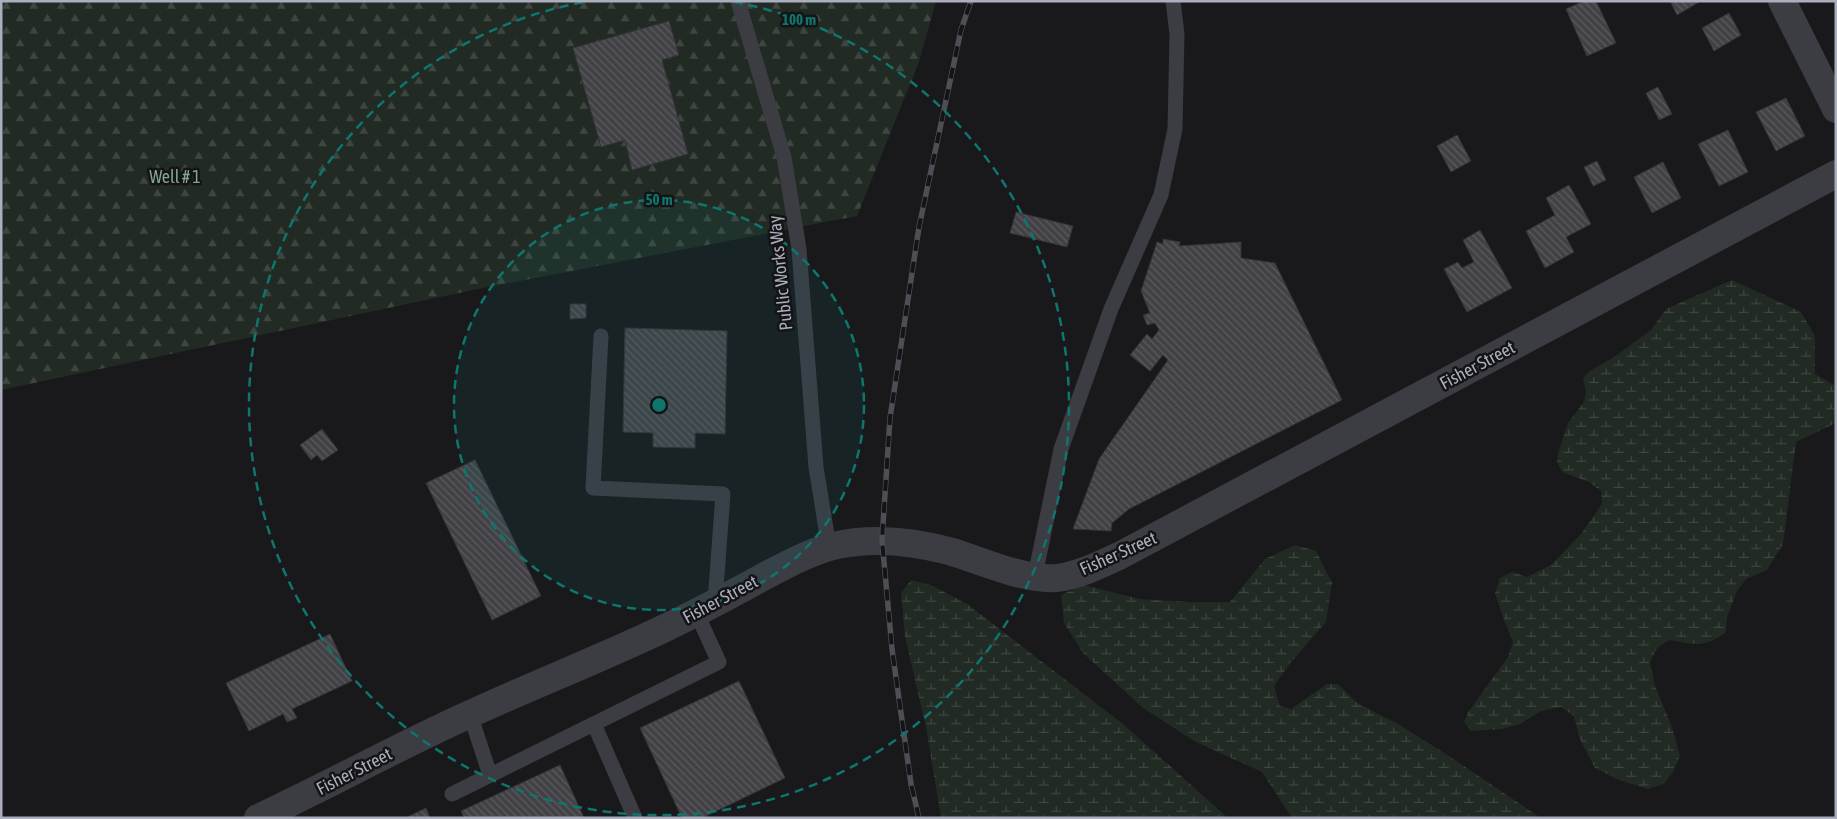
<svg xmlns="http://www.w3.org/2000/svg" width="1837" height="819" font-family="'Asap Condensed',sans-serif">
  <defs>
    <pattern id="forest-firs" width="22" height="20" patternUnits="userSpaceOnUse" patternTransform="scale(1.25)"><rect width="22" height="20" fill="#212a23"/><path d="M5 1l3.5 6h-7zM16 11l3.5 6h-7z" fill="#3f4641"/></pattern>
    <pattern id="wetland-marsh" width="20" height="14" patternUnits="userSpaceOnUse" patternTransform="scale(1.25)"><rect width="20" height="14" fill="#212a23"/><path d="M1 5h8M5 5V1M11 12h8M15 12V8" fill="none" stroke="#3f4641"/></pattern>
    <pattern id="building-back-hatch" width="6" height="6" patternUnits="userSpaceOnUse" patternTransform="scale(1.25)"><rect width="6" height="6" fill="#414146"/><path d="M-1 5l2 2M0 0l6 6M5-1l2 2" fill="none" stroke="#5a5a5f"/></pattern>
  </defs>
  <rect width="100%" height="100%" fill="#19191c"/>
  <path fill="url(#forest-firs)" d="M 1,1 L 936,1 L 919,62 L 857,216 L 473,290 L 1,390 Z"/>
  <path fill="url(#wetland-marsh)" d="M 1732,280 L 1801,312 L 1815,336 L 1815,374 L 1836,386 L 1836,423 L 1796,442 L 1783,544 L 1767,570 L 1746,579 L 1737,591 L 1727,617 L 1726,632 C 1703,649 1695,644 1669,640 L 1657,648 L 1650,662 L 1655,686 L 1672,727 L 1680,756 L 1673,772 L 1664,784 L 1648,789 L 1619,780 L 1595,768 L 1579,737 L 1574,716 L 1561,707 L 1541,711 L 1520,724 L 1502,729 L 1471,731 L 1464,722 L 1469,711 L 1508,657 L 1513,642 L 1503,617 L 1495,593 L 1500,578 L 1512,572 L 1527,577 L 1551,565 L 1581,534 L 1602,504 L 1601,491 L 1589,482 L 1562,472 L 1557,462 L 1558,453 L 1568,423 L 1584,402 L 1586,392 L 1583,378 L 1590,371 L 1614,357 L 1651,330 L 1666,309 Z
    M 1295,545 L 1316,551 L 1332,583 L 1326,622 L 1291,662 L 1274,686 L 1280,706 L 1291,709 L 1327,684 L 1338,684 L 1357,703 L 1398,724 L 1443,752 L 1541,818 L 1292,818 L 1262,772 L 1196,742 L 1143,708 L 1083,653 L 1064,623 L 1061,595 L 1083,585 L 1140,599 L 1189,602 L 1230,602 L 1265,559 Z
    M 911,580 L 931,585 L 967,604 L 1123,724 L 1228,818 L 941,818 L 926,727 L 905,637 L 901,593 Z"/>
  <path fill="url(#building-back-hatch)" stroke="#343338" d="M 1584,1 L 1596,1 L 1616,43 L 1587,56 L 1566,9 Z
    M 1670,1 L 1701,1 L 1677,15 Z
    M 1729,13 L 1741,35 L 1714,51 L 1702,28 Z
    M 669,21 L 679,55 L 662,60 L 688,154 L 632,170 L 625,140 L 601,147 L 573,48 Z
    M 1658,87 L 1672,114 L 1659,120 L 1646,93 Z
    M 1786,98 L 1805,136 L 1776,151 L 1756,112 Z
    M 1728,130 L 1748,172 L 1719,186 L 1698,144 Z
    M 1457,135 L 1471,161 L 1451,172 L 1437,146 Z
    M 1597,161 L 1606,180 L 1593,186 L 1584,167 Z
    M 1663,162 L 1681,198 L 1652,213 L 1634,177 Z
    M 1569,185 L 1591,224 L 1566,237 L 1574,252 L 1545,268 L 1526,231 L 1555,215 L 1546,198 Z
    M 1016,212 L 1073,226 L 1067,247 L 1010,233 Z
    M 1480,230 L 1512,288 L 1467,312 L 1444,269 L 1458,262 L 1462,268 L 1474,262 L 1463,240 Z
    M 1163,239 L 1180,242 L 1179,246 L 1241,242 L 1241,258 L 1275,263 L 1342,400 L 1129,509 L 1112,523 L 1111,531 L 1073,529 L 1099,459 L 1168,360 L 1163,355 L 1150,371 L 1130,355 L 1147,334 L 1152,339 L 1159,330 L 1155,323 L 1147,325 L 1143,315 L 1150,313 L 1141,291 L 1157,242 L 1163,244 Z
    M 570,304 L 586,304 L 586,318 L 570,319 Z
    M 625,328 L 727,331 L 725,434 L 695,433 L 695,448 L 653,447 L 653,433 L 623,432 Z
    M 322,429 L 338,450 L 322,461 L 317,455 L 311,460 L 300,445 Z
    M 475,460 L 541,596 L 492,620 L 426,483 Z
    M 330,634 L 352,681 L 292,709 L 297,718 L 287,722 L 283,714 L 249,731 L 226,683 Z
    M 739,681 L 785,778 L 702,818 L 682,818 L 640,728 Z
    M 560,765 L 584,818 L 464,818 L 461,811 Z
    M 426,808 L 430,818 L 408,818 L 407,817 Z"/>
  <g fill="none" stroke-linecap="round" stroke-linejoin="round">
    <path stroke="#3c3c43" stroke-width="15" d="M 738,1 L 784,157 L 799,249 L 816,467 L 829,547
      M 601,336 L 593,488 L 723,494 L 715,602
      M 1035,576 L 1061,449 L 1111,309 L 1161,195 L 1175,129 L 1177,34 L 1173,1
      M 470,714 L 490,775
      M 594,724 L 635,818
      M 452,794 L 719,662 L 696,612"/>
    <path stroke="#3c3c43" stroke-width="28" d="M 1782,1 L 1836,109
      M 258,818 C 329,785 397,747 468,715 C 533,685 600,659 665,628 C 699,612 732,594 765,576 C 786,565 810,552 833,546 C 871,537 911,541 949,551 C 980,560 1025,581 1057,578 C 1079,575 1100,565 1119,556 L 1836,174"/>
    <defs>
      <path id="rail" d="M 919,818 L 911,784 L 892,649 L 882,540 L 890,418 L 919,227 L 961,30 L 971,1"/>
    </defs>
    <use href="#rail" stroke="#4d4e56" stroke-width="5.5"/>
    <use href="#rail" stroke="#141417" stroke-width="4" stroke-dasharray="11" stroke-linecap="butt"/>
  </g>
  <circle cx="659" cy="405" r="205" fill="#0f766e" fill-opacity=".12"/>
  <g fill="none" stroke="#0f766e" stroke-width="2.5" stroke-dasharray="9 6">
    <circle cx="659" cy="405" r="205"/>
    <path d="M734 2A410 410 0 1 1 584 2"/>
  </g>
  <g text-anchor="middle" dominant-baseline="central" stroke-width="5" stroke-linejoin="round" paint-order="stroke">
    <g font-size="18" fill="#82a789" stroke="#141417">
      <text x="175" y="176">Well # 1</text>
    </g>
    <g font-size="18" fill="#abaebc" stroke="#141417">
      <text transform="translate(780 273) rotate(-96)">Public Works Way</text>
      <text transform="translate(1477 365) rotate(-28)">Fisher Street</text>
      <text transform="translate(1118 553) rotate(-24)">Fisher Street</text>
      <text transform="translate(720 599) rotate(-28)">Fisher Street</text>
      <text transform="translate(354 771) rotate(-27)">Fisher Street</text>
    </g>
  </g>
  <circle cx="659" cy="405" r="8" fill="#0f766e" stroke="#141417" stroke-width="2.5"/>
  <g font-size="15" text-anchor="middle" font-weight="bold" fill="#0f766e" stroke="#141417" stroke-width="5" stroke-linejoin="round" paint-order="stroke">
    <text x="799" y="25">100 m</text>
    <text x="659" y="205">50 m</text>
  </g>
  <rect width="1837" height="819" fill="none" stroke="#abaebc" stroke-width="5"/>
</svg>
